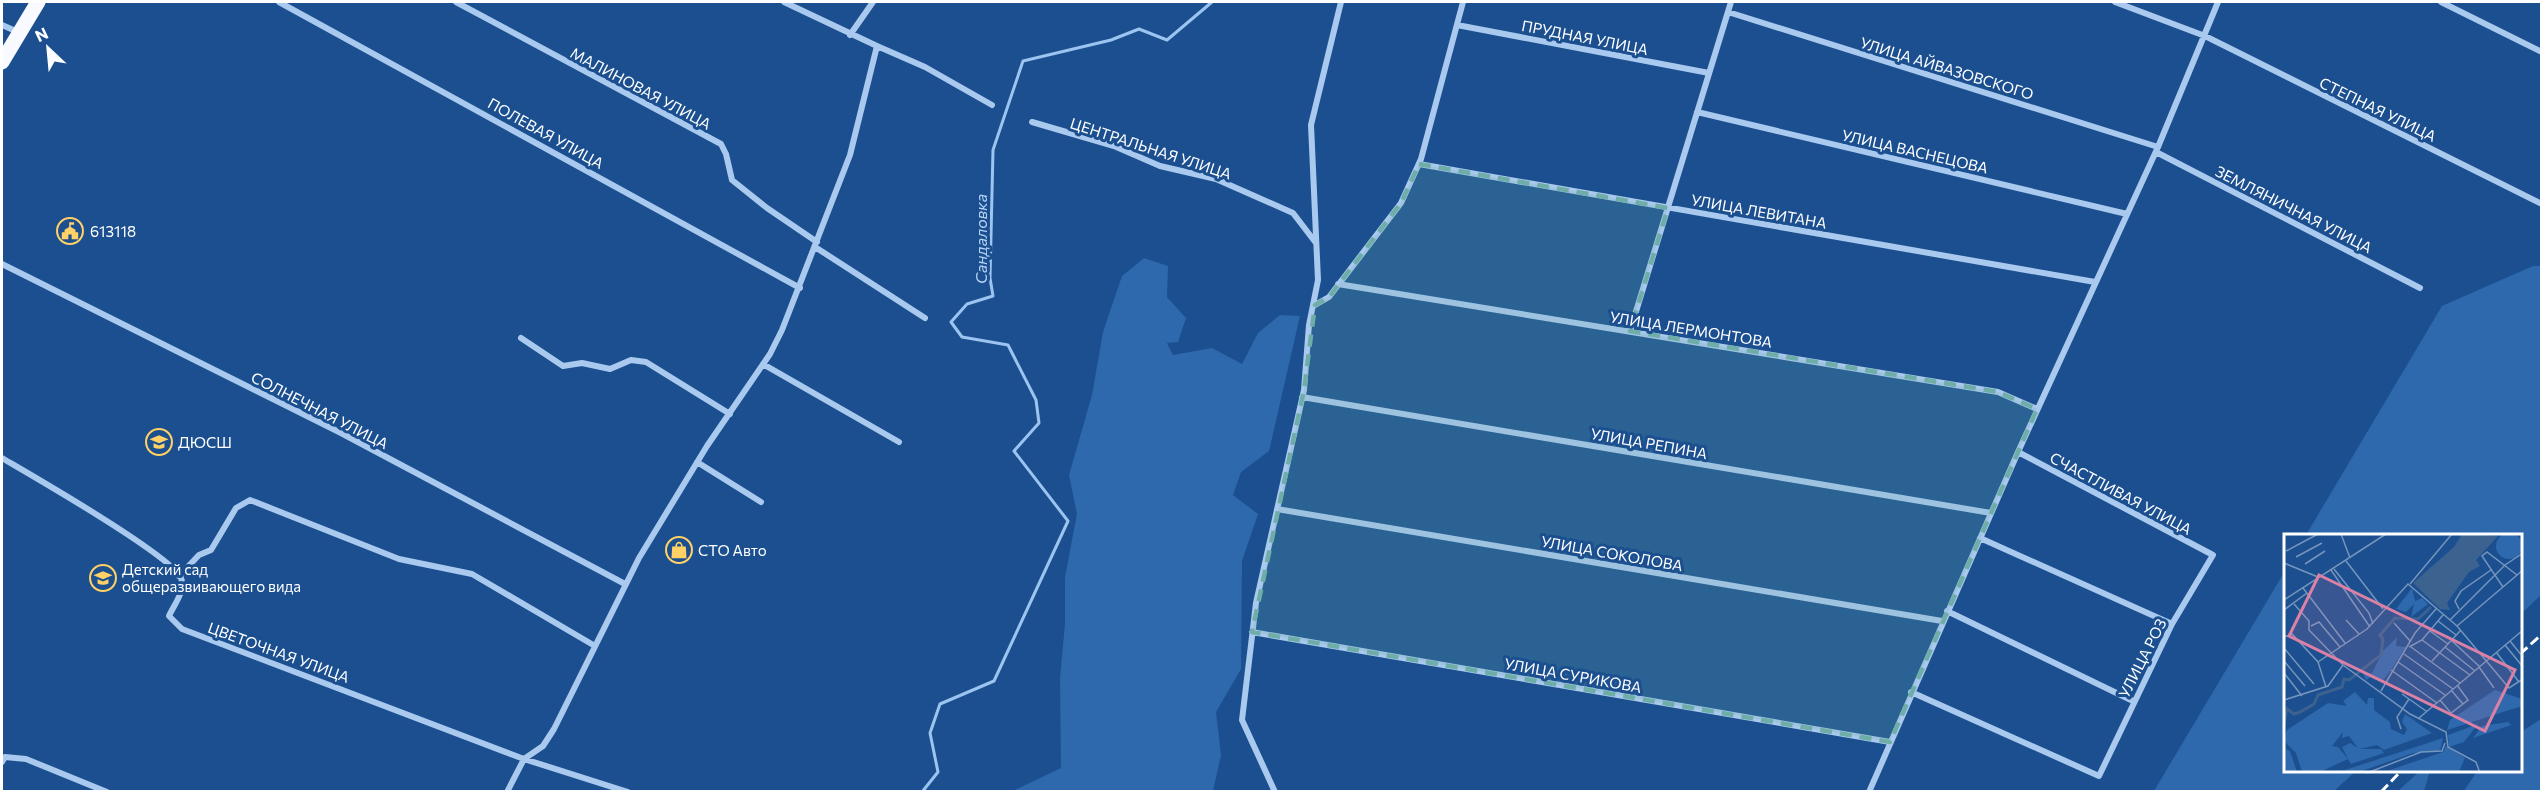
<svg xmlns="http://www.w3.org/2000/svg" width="2543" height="793" font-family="Commissioner,sans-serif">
  <rect width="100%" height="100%" fill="#1b4f8f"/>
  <path fill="#2e69ad" d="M 1144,258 L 1168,266 L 1167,297 L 1186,318 L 1178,342 L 1167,343 L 1173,355 L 1212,348 L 1242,364 L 1258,333 L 1280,315 L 1300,316 L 1269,451 L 1241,472 L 1233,495 L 1258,514 L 1242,561 L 1241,669 L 1216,712 L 1221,755 L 1213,791 L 1013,791 L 1061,768 L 1060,678 L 1065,624 L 1065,577 L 1077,514 L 1069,475 L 1092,395 L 1103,332 L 1122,276 Z
    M 2533,266 L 2542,266 L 2541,595 L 2521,614 L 2520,535 L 2306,535 L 2442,306 Z
    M 2285,571 L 2285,770 L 2356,771 L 2334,791 L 2154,791 Z
    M 2541,719 L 2541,791 L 2464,791 L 2477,771 L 2520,770 L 2521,732 Z
    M 2421,770 L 2430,771 L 2424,791 L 2398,791 Z"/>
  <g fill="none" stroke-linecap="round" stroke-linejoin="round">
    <path stroke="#9cc4f0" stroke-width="3" d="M 922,792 L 938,772 L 930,733 L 940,704 L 994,681 L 1068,521 L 1014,451 L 1039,423 L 1036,400 L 1008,345 L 962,337 L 951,322 L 967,304 L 993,296 L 990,278 L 993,150 L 1023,61 L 1111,40 L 1139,29 L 1167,40 L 1212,2"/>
    <path stroke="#a9c9ee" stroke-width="6" d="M 279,2 L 800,288
      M 456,2 L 721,144 L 726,154 L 732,180 L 767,208 L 817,242
      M 2115,2 L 2205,36 L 2542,204
      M 2441,2 L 2542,52
      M 1728,12 L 2158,147
      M 2,25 L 18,32
      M 1457,25 L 1709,73
      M 850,35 L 873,2
      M 877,46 L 925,67 L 992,105
      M 1697,112 L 2127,214
      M 1032,122 L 1114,146 L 1160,166 L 1216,179 L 1293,213 L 1316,243
      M 2156,152 L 2420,288
      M 1419,164 L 2095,282
      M 815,247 L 925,318
      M 2,264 L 341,433 L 625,584
      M 1338,284 L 1998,392 L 2037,409
      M 1315,305 L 1329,297 L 1401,203 L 1421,159 L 1463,2
      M 1630,331 L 1731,2
      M 521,338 L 563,366 L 582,363 L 610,369 L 631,360 L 646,362 L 730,414
      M 763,364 L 899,442
      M 1302,397 L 1991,513
      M 2,458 C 31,475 171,555 181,578 C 186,590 174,605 169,616 L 182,629 L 524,759 L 628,792
      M 697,462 L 761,502
      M 1277,509 L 1942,621
      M 1980,538 L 2172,624
      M 179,576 L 199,555 L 211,550 L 236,508 L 250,500 L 399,559 L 472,574 L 595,646
      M 1947,611 L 2133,701
      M 1252,632 L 1890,742
      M 1911,692 L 2099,776 L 2172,624 L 2213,555 L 2018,452
      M 2,762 L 5,757 L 26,759 L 107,792
      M 507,792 L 524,759 L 543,746 L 554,729 L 639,558 L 707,446 L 770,354 L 782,330 L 850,155 L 877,46 L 784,2
      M 1275,792 L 1242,720 L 1256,603 L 1304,390 L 1309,325 L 1318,280 L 1311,125 L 1341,2
      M 1869,792 L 2018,452 L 2158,147 L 2218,2"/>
    <path stroke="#f8faff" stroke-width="15" d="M 2,62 L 38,2"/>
    <path stroke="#fff" stroke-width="3" stroke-dasharray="10 4.5" stroke-linecap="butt" d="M 2520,654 L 2542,634
      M 2381,792 L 2402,770"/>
  </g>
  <path fill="#6fada8" fill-opacity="0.2" stroke="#6fada8" stroke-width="4.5" stroke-dasharray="12 8" stroke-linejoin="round" d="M 1419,164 L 1668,208 L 1630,331 L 1998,392 L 2037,409 L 1890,742 L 1252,632 L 1304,390 L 1315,305 L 1329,297 L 1401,203 Z"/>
  <defs>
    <symbol id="civic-ring" viewBox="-11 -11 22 22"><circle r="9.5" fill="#1b4f8f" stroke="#ffd166" stroke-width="1.5"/><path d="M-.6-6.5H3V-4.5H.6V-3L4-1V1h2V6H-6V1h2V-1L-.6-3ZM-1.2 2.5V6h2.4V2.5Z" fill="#ffd166"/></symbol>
    <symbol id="school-ring" viewBox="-11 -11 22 22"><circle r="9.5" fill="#1b4f8f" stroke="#ffd166" stroke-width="1.5"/><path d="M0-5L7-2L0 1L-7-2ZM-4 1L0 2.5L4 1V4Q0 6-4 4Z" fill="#ffd166"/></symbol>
    <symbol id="shop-ring" viewBox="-11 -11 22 22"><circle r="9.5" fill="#1b4f8f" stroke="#ffd166" stroke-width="1.5"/><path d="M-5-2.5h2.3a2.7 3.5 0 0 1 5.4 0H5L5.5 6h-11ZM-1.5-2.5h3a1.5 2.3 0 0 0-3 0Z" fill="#ffd166"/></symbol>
  </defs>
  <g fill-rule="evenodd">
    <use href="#civic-ring" x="55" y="216" width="30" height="30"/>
    <use href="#school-ring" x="144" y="427" width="30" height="30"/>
    <use href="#shop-ring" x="664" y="535" width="30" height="30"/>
    <use href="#school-ring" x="88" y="563" width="30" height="30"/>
  </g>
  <g text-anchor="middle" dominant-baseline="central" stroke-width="6" stroke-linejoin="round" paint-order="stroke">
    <g font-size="15" fill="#fff" stroke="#1b4f8f">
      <text transform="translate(1585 37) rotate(11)">ПРУДНАЯ УЛИЦА</text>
      <text transform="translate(1947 68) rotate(17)">УЛИЦА АЙВАЗОВСКОГО</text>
      <text transform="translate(641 88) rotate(28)">МАЛИНОВАЯ УЛИЦА</text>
      <text transform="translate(2378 109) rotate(26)">СТЕПНАЯ УЛИЦА</text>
      <text transform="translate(546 133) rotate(29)">ПОЛЕВАЯ УЛИЦА</text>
      <text transform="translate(1151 148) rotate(18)">ЦЕНТРАЛЬНАЯ УЛИЦА</text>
      <text transform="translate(1915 151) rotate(13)">УЛИЦА ВАСНЕЦОВА</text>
      <text transform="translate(2294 209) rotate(27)">ЗЕМЛЯНИЧНАЯ УЛИЦА</text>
      <text transform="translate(1759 211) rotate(10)">УЛИЦА ЛЕВИТАНА</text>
      <text transform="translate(1691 329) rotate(9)">УЛИЦА ЛЕРМОНТОВА</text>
      <text transform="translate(320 410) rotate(27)">СОЛНЕЧНАЯ УЛИЦА</text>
      <text transform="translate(1649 443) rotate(10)">УЛИЦА РЕПИНА</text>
      <text transform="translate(2121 493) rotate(28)">СЧАСТЛИВАЯ УЛИЦА</text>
      <text transform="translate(1612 553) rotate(10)">УЛИЦА СОКОЛОВА</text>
      <text transform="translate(279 652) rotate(20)">ЦВЕТОЧНАЯ УЛИЦА</text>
      <text transform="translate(2142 658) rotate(-63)">УЛИЦА РОЗ</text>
      <text transform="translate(1573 675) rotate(10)">УЛИЦА СУРИКОВА</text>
    </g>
    <g font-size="15" fill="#fff" stroke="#1b4f8f" text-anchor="start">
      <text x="90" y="231">613118</text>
      <text x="178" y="442">ДЮСШ</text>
      <text x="698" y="550">СТО Авто</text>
      <text x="122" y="569">Детский сад<tspan x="122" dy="17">общеразвивающего вида</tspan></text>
    </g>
    <g font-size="16" font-style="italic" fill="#b5d3f5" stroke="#1b4f8f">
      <text transform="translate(980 239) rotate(-90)">Сандаловка</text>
    </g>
  </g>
  <g transform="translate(2284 534)">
    <rect width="238" height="238" fill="#1b4f8f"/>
    <path d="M212 12a13 13 0 1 1 26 0a13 13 0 1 1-26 0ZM 128,54 L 131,67 L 138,64 L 144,70 L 127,83 L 130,70 L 122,78 L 112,75 ZM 113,103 L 112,112 L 122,113 L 105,139 L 98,148 L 87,143 L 82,146 L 79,140 L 88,139 L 99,117 ZM 211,156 L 238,165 L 238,172 L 163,196 L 166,186 ZM 71,158 L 83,171 L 84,164 L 90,164 L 90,176 L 106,188 L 107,195 L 120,201 L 123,195 L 118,188 L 121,180 L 148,199 L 100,216 L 93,211 L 75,215 L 97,215 L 100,219 L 67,230 L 64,225 L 36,238 L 18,238 L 12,219 L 0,207 L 3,196 L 44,169 L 63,172 L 59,167 ZM 59,198 L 58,204 L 65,202 L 74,214 L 66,209 L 58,213 L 64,225 L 54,213 L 48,212 ZM 224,188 L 227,191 L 189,204 L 198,192 ZM 194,190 L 180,208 L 165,213 L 164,201 ZM 159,204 L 156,217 L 129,219 L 75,238 L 55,238 ZM 162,212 L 181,224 L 175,238 L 97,239 L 159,218 ZM 2,215 L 6,217 L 13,238 L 0,238 Z" fill="#2e69ad" fill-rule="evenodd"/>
    <path d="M 178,0 L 214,2 L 192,26 L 196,32 L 185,38 L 163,69 L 166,76 L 156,75 L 129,49 L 170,13 Z" fill="#3c6290"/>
    <path fill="none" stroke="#3c6290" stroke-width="3" d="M 0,189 L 3,175 L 10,180 L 16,178 L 30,170 L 34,161 L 58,153 L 60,145 L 65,146 L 97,121 L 99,105 L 96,101 L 111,84 L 134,85 L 147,73"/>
    <path fill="none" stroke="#7695bc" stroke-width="1.5" d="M 57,0 L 66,24M 2,17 L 34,0M 12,23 L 38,9M 62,27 L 99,75M 0,29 L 34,43M 21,30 L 41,17M 50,35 L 85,79 L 89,90M 47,36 L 86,93M 126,50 L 168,0M 219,53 L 198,22 L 203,18 L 233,41M 19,54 L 61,109M 0,66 L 102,0M 10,70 L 25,87 L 25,96 L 59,131 L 126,180 L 162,198 L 164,213 L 192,228 L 196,239M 175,75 L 171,67 L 177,57 L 207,36M 0,76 L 23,59M 62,86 L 75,100M 166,86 L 221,31 L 239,19M 154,87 L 172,101M 110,89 L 127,108M 27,92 L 35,88 L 56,113M 173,92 L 239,36M 146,97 L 164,110M 0,103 L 8,100 L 34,128 L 42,153M 138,106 L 186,141M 167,106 L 196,133M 226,107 L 239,123M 221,111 L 239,133M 125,113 L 138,106 L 159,81M 127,113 L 176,149M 161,113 L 191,137M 0,114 L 30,150M 212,118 L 235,148M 120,120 L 169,155M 0,127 L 21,152M 148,127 L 177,96M 34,128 L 83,95 L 124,50 L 173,92 L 225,154 L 239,145M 114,128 L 161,161M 195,133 L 210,154M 107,136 L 153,169M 0,139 L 18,162M 167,156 L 179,170M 97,157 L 131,99 L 152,75M 118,160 L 142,177M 0,166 L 44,152 L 59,131M 156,166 L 167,179 L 184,166 L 173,151M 135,184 L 239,96M 117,195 L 113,183 L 125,165M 83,239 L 137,218 L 158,217 L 161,209"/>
    <path fill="#dd80a5" fill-opacity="0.15" stroke="#dd80a5" stroke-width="3" d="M 35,41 L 231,136 L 201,197 L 5,102 Z"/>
    <rect width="238" height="238" fill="none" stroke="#fff" stroke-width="3"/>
  </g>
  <rect width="2543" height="793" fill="none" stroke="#ffffff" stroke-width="6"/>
  <g transform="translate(48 48) rotate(334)" stroke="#1b4f8f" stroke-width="4.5" paint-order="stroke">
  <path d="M0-4.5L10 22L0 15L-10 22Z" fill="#ffffff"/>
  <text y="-9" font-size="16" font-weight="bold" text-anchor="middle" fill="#ffffff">N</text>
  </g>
</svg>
